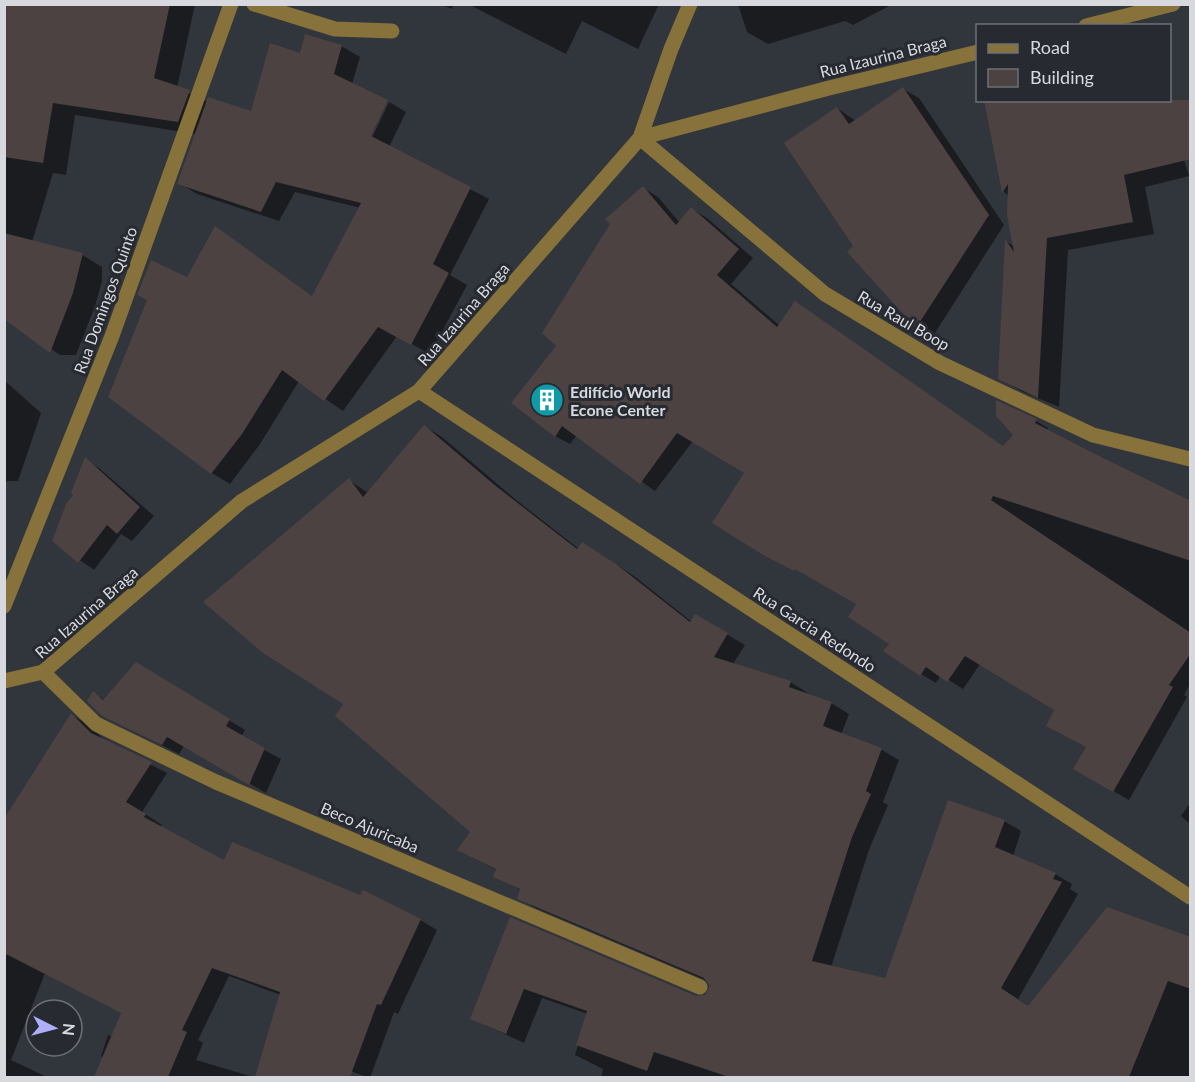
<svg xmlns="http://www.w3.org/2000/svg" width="1195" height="1082" font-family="Lato,sans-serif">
  <rect width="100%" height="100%" fill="#31353c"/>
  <path fill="#0007" d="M 4,4 L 195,4 L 177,88 L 208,102 L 252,113 L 301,55 L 341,46 L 360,57 L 352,84 L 366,142 L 369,144 L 389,102 L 406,112 L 389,147 L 489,199 L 450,275 L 467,285 L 430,354 L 397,336 L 343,411 L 299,381 L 260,444 L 230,484 L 212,473 L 188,279 L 215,228 L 313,297 L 361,208 L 295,192 L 279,221 L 197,194 L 179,183 L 196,134 L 75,115 L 66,175 L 53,173 L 32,242 L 79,253 L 102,267 L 102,281 L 95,306 L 76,355 L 60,355 L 8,320 L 4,324 Z
    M 440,4 L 454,4 L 452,9 Z
    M 468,4 L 659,4 L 638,49 L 582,21 L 566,54 Z
    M 738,4 L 893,4 L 853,25 L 845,21 L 768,44 L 747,32 Z
    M 903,89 L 919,98 L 1004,225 L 933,336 L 916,327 L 855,247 L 837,108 L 856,121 Z
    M 1166,100 L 1189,176 L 1145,187 L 1154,234 L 1068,250 L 1059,407 L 1021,391 L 999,378 L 1007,242 L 1014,246 L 1009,196 L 1004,192 L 987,109 Z
    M 643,188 L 658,197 L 680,223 L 692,209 L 707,218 L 753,258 L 731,284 L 780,326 L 796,303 L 1004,447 L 1033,419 L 1048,428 L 1047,431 L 1190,503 L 1190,684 L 1184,695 L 1187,697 L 1129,800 L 1075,769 L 1088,747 L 1056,710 L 980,664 L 963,689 L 941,675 L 936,683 L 921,674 L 891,643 L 746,473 L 693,441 L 655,491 L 577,435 L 570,444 L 555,436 L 558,346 Z
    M 4,380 L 41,413 L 18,481 L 7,481 L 4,487 Z
    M 425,427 L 442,437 L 515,499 L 579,549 L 600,554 L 634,576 L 692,622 L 696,616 L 745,645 L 733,664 L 790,682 L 808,693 L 807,695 L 831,703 L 849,714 L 841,735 L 882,750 L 899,760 L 883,802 L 888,805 L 870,847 L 831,967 L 886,980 L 1004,821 L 1021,831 L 1013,856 L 1055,874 L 1072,884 L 1070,889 L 1078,894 L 1018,999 L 1029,1007 L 1190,939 L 1190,1078 L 601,1078 L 603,1069 L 575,1055 L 588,1014 L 542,998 L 524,1043 L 472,1019 L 510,919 L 696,998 L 707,996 L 711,985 L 708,981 L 536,908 L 518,898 L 521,890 L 494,876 L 497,870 L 459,850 L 473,831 L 345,704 L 349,480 L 368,493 Z
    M 85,460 L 99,468 L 154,516 L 132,541 L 121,534 L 94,570 L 53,541 L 75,495 Z
    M 153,674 L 245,730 L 241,737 L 281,759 L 266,793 L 184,746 L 179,754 L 103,715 L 93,693 L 105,700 Z
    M 71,715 L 88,724 L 105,741 L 167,773 L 142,812 L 162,825 L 160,827 L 225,862 L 420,920 L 437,930 L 398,1014 L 394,1012 L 370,1078 L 285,1048 L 281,995 L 229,976 L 198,1040 L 203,1043 L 196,1060 L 257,1078 L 134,1078 L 119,1071 L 101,1056 L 108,1035 L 113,1037 L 122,1013 L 45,973 L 11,1060 L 49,1078 L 4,1078 L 4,822 Z
    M 1190,803 L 1190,824 L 1181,816 Z"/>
  <path fill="#4c4241" d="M 4,4 L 170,4 L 154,78 L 190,90 L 178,122 L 53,103 L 43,163 L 4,157 Z
    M 305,34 L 342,45 L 334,74 L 388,100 L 371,136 L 471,187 L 433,264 L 449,273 L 411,345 L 378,327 L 324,401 L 282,370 L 242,434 L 211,474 L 108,397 L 147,300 L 137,295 L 151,260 L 187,277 L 215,226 L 312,296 L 361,203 L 276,182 L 261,212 L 177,184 L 208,97 L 251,111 L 270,43 L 300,53 Z
    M 903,87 L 989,215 L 916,328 L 847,252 L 853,246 L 784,143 L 837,107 L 849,124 Z
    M 984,100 L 1191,100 L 1191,159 L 1124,175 L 1133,222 L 1047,238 L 1038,398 L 998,379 L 1005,239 L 1014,252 L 1007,215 L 1008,184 L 1002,193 Z
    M 643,186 L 676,225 L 691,207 L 739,249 L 717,275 L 777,327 L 795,301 L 1003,446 L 1013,435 L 996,416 L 996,400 L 1037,419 L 1035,423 L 1095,454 L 1191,501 L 1191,561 L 993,496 L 991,500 L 1191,633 L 1191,653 L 1169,685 L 1173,687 L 1113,792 L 1073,769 L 1086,747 L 1046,726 L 1054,710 L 965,656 L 947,682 L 926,667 L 920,676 L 883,651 L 889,644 L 848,617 L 856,604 L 795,569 L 794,571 L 765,556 L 712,523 L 744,473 L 677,433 L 640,484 L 562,426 L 555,437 L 511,403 L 556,346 L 542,333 L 610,224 L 605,219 Z
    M 4,233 L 83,253 L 73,293 L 50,353 L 4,319 Z
    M 424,425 L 497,487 L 577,549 L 582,542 L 616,564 L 690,622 L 695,614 L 728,633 L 714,657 L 791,681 L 789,687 L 832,702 L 823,726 L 882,748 L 866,791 L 871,794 L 852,837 L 812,961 L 885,978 L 948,800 L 1005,820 L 995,847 L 1056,873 L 1053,879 L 1062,882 L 1001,988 L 1028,1006 L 1107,907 L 1191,937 L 1191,989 L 1168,981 L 1129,1077 L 729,1077 L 654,1052 L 647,1071 L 576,1045 L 587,1011 L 524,989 L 506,1034 L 470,1019 L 510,917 L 696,996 L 705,995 L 710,986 L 704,978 L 517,899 L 520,889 L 493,877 L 496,869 L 457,850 L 470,832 L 335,716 L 343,704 L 263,653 L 203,602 L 349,478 L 363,497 Z
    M 85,457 L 140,507 L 117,534 L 107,525 L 78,563 L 52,541 L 66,504 L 73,495 L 71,493 Z
    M 136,662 L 230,719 L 226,726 L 265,748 L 249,785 L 167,737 L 162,745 L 102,716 L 87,701 L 93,691 L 103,700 Z
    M 71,713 L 91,733 L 152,762 L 126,802 L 146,814 L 144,817 L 224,860 L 232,842 L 360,895 L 363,890 L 421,919 L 381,1005 L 377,1004 L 350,1077 L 255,1077 L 280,992 L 212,968 L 182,1030 L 187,1032 L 168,1077 L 94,1077 L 121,1013 L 4,953 L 4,819 Z"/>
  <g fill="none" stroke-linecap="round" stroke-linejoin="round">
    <path stroke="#86723a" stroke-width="15" d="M 254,4 L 335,29 L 392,31
      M 1086,26 L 1173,4
      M 640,138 L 825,294 L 940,363 L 1093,435 L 1190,459
      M 640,138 L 671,49 L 690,4
      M 419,391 L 1190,897
      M 4,606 L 112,336 L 231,4
      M 43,672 L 96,724 L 216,782 L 700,987
      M 4,681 L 43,672 L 242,501 L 419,391 L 640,138 L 829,88 L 978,52"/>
  </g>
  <defs>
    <symbol id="building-disc" viewBox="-11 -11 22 22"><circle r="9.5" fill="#0f9aa8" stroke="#272b31"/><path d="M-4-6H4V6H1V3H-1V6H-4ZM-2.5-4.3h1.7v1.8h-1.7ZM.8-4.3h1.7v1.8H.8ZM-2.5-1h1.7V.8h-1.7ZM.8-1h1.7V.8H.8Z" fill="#fff"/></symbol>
  </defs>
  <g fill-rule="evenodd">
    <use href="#building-disc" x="528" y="381" width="38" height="38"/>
  </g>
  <g text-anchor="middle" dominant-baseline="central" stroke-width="6" stroke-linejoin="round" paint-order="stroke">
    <g font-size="16" fill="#d7d9de" stroke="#272b31">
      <text transform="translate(883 56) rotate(-14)">Rua Izaurina Braga</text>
      <text transform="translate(105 300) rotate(-70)">Rua Domingos Quinto</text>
      <text transform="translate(463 314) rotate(-49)">Rua Izaurina Braga</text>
      <text transform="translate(904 320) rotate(30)">Rua Raul Boop</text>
      <text transform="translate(86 612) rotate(-41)">Rua Izaurina Braga</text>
      <text transform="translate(815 629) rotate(33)">Rua Garcia Redondo</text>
      <text transform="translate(370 827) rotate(23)">Beco Ajuricaba</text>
    </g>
    <g font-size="16" font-weight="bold" fill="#d7d9de" stroke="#272b31" text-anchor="start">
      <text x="570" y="391">Edifício World<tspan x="570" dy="18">Econe Center</tspan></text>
    </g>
  </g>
  <rect width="1195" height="1082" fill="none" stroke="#d7d9de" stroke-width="12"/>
  <rect x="976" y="24" width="195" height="78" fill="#272b31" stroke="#6d7176" stroke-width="1.5"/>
  <rect x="988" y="44" width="30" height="9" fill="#86723a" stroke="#6d7176" stroke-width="1.5"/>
  <text x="1030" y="54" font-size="18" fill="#d7d9de">Road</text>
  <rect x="988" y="69" width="30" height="18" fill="#4c4241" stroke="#6d7176" stroke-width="1.5"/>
  <text x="1030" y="84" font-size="18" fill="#d7d9de">Building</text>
  <g transform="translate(54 1028) rotate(96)"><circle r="28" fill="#272b31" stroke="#6d7176" stroke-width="1.5"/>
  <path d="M0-4.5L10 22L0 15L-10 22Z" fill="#aeaefa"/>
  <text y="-9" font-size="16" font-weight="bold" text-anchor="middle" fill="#d7d9de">N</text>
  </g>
</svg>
